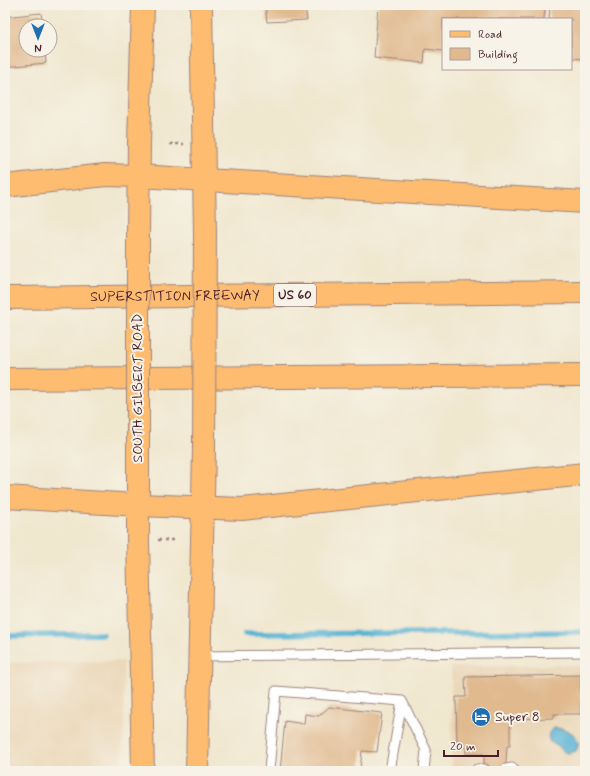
<svg xmlns="http://www.w3.org/2000/svg" width="590" height="776" font-family="Mynerve,sans-serif">
  <rect width="100%" height="100%" fill="#f7f3e8"/>
  <filter id="ink" filterUnits="userSpaceOnUse"><feTurbulence type="fractalNoise" baseFrequency=".025" numOctaves="2"/><feDisplacementMap in="SourceGraphic" scale="8" xChannelSelector="R" yChannelSelector="G"/><feConvolveMatrix kernelMatrix="1 2 1 2 8 2 1 2 1" color-interpolation-filters="sRGB"/></filter>
  <filter id="wash" filterUnits="userSpaceOnUse"><feTurbulence type="fractalNoise" baseFrequency=".012" numOctaves="4" result="noise"/><feDisplacementMap in="SourceGraphic" scale="16" xChannelSelector="R" yChannelSelector="G"/><feGaussianBlur stdDeviation="0.9" result="paint"/><feColorMatrix in="noise" values="0 0 0 0 0 0 0 0 0 0 0 0 0 0 0 0 0 1.4 0 .05"/><feComposite in="paint" operator="in"/></filter>
  <g filter="url(#wash)">
    <rect width="100%" height="100%" fill="#f0e7cf"/>
    <path fill="#ebd8ba" d="M 123,661 L 124,726 L 121,771 L 5,771 L 5,663 Z
      M 585,665 L 585,771 L 452,771 L 451,667 Z"/>
    <path fill="#56b3d4" stroke="#506980" d="M 554,728 C 567,728 584,736 576,751 C 568,755 563,753 558,745 L 550,742 C 547,736 548,732 554,728 Z"/>
    <g fill="none" stroke-linecap="round" stroke-linejoin="round">
      <path stroke="#56b3d4" stroke-width="5.5" d="M 245,634 L 585,632
        M 5,636 L 103,634"/>
    </g>
    <g id="blocks">
      <path fill="#e0b98e" d="M 265,5 L 305,5 L 307,20 L 267,22 Z
        M 378,5 L 502,5 L 545,8 L 544,19 L 443,19 L 443,51 L 425,49 L 424,63 L 374,58 Z
        M 550,5 L 585,5 L 585,59 L 571,58 L 571,19 L 549,19 Z
        M 41,13 L 43,26 L 26,26 L 26,50 L 45,50 L 46,63 L 5,67 L 5,17 Z
        M 581,675 L 581,714 L 554,714 L 554,718 L 510,719 L 510,746 L 507,746 L 506,763 L 501,767 L 500,771 L 490,771 L 489,766 L 484,763 L 484,754 L 466,754 L 466,747 L 457,748 L 456,697 L 466,697 L 465,677 Z
        M 329,707 L 382,713 L 377,752 L 362,751 L 360,770 L 350,769 L 350,771 L 280,771 L 285,721 L 304,724 L 305,714 L 319,716 Z"/>
    </g>
  </g>
  <g filter="url(#ink)">
    <use href="#blocks" fill-opacity="0" stroke="#9d837d" stroke-width="1"/>
    <g fill="none" stroke-linecap="round" stroke-linejoin="round">
      <defs>
        <path id="lane" d="M 200,656 L 585,652
          M 506,769 L 512,768 L 515,771
          M 269,771 L 276,691 L 402,701 L 426,750 L 424,771
          M 390,771 L 402,701
          M 477,771 L 477,769 L 484,769"/>
        <path id="primary" d="M 201,5 L 205,233
          M 138,234 L 139,144 L 143,5
          M 138,451 L 138,540 L 143,771
          M 197,771 L 204,450"/>
        <g id="highway">
          <path d="M 5,186 L 105,175 L 138,176 L 585,202"/>
          <path id="s1" d="M 5,298 L 585,292"/>
          <path d="M 5,379 L 585,375"/>
          <path d="M 5,497 L 138,505 L 242,509 L 585,474"/>
        </g>
      </defs>
      <use href="#lane" stroke="#9d837d" stroke-width="11"/>
      <use href="#primary" stroke="#9d837d" stroke-width="24"/>
      <use href="#highway" stroke="#9d837d" stroke-width="24"/>
      <path stroke="#9d837d" stroke-width="2.5" stroke-dasharray="3 3" stroke-linecap="butt" d="M 170,144 L 184,144
        M 158,540 L 173,540"/>
      <use href="#lane" stroke="#fff" stroke-width="9"/>
      <use href="#primary" stroke="#fdbc70" stroke-width="22"/>
      <use href="#highway" stroke="#fdbc70" stroke-width="22"/>
      <defs>
        <path id="primary-bridge" d="M 138,234 L 138,451
          M 204,450 L 205,233"/>
      </defs>
      <use href="#primary-bridge" stroke="#9d837d" stroke-width="24" stroke-linecap="butt"/>
      <use href="#primary-bridge" stroke="#fdbc70" stroke-width="22"/>
    </g>
  </g>
  <defs>
    <symbol id="hotel-disc" viewBox="-11 -11 22 22"><circle r="9.5" fill="#1f6fb2" stroke="#f7f3e8"/><path d="M-6-4.5h1.5V1H6V5H4.5V3h-9V5H-6ZM-4 0a1.8 1.8 0 1 1 3.6 0ZM.5 0V-2.5h3Q6-2.5 6 0Z" fill="#fff"/></symbol>
  </defs>
  <g fill-rule="evenodd">
    <use href="#hotel-disc" x="470" y="706" width="22" height="22"/>
  </g>
  <g text-anchor="middle" dominant-baseline="central" stroke-width="4" stroke-linejoin="round" paint-order="stroke">
    <rect fill="#f7f3e8" stroke="#7e5f64" stroke-width="1" x="274" y="284" width="42" height="22" rx="3"/>
    <g font-size="13" font-weight="bold" fill="#4a1f2b">
      <text x="295" y="295">US 60</text>
    </g>
    <g font-size="14" fill="#4a1f2b" stroke="#f7f3e8">
      <text stroke="none"><textPath href="#s1" startOffset="170">SUPERSTITION FREEWAY</textPath></text>
      <text transform="translate(138 388) rotate(-90)">SOUTH GILBERT ROAD</text>
    </g>
    <g font-size="14" fill="#4a1f2b" stroke="#f7f3e8" text-anchor="start">
      <text x="495" y="717">Super 8</text>
    </g>
  </g>
  <rect width="590" height="776" fill="none" stroke="#f7f3e8" stroke-width="20"/>
  <rect x="442" y="18" width="130" height="52" fill="#f7f3e8" stroke="#b29e9c"/>
  <rect x="450" y="31" width="20" height="6" fill="#fdbc70" stroke="#b29e9c"/>
  <text x="478" y="38" font-size="12" fill="#4a1f2b">Road</text>
  <rect x="450" y="48" width="20" height="12" fill="#e0b98e" stroke="#b29e9c"/>
  <text x="478" y="58" font-size="12" fill="#4a1f2b">Building</text>
  <g transform="translate(38 38) rotate(180)"><circle r="19" fill="#f7f3e8" stroke="#b29e9c"/>
  <path d="M0-3L7 15L0 10L-7 15Z" fill="#1f6fb2"/>
  <text y="-6" font-size="11" font-weight="bold" text-anchor="middle" fill="#4a1f2b">N</text>
  </g>
  <path d="M444 750v6h54v-6" fill="none" stroke="#4a1f2b" stroke-width="2"/>
  <text x="450" y="750" font-size="12" fill="#4a1f2b" stroke="#f7f3e8" stroke-width="3" paint-order="stroke">20 m</text>
</svg>
